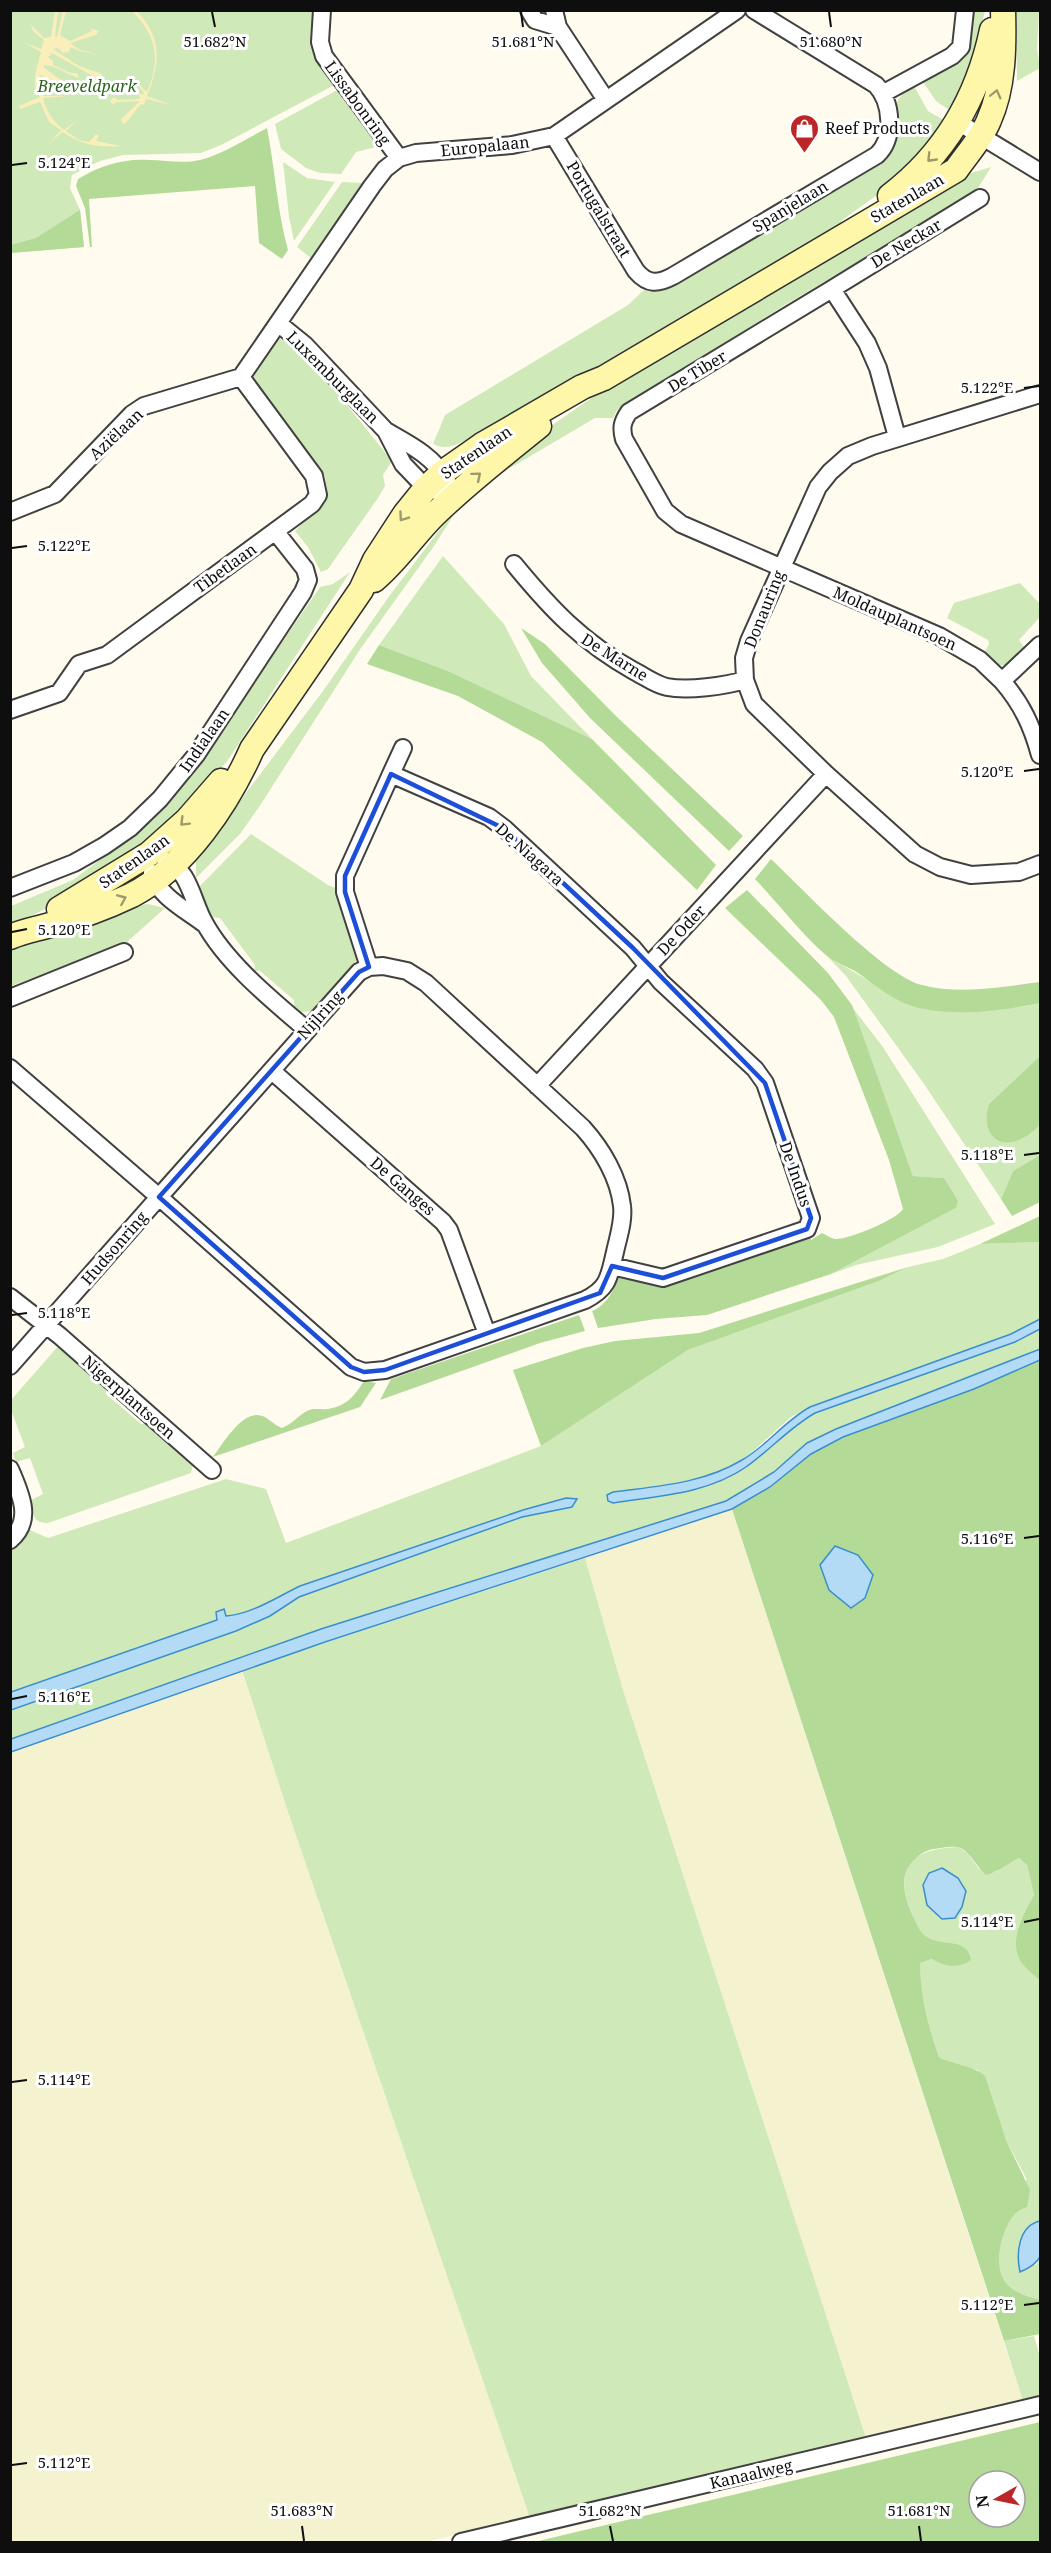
<svg xmlns="http://www.w3.org/2000/svg" width="1051" height="2553" font-family="'Noto Serif',serif">
  <rect width="100%" height="100%" fill="#fffcef"/>
  <path fill="#f5f2cf" d="M 732,1509 L 1023,2401 L 866,2438 L 623,1690 L 585,1558 Z
    M 242,1670 L 288,1812 L 530,2518 L 425,2542 L 11,2542 L 11,1752 Z"/>
  <path fill="#d0e9b8" d="M 312,10 L 316,16 L 338,83 L 221,145 L 201,153 L 123,155 L 100,161 L 72,175 L 70,188 L 80,210 L 84,247 L 11,253 L 11,11 Z
    M 969,11 L 985,11 L 984,15 L 976,52 L 952,112 L 936,101 L 921,79 L 954,60 Z
    M 1016,11 L 1039,11 L 1037,49 L 1040,68 L 1017,81 Z
    M 914,86 L 928,111 L 947,122 L 896,181 L 841,221 L 842,224 L 510,421 L 484,435 L 481,431 C 465,439 451,453 433,444 L 445,415 L 628,305 L 644,290 L 664,289 L 883,159 C 908,135 878,104 914,86 Z
    M 341,88 L 342,98 L 367,132 L 375,134 L 384,145 L 356,152 L 341,174 L 320,173 L 306,168 L 281,149 L 275,124 Z
    M 283,162 L 307,178 L 335,182 L 294,241 L 289,217 Z
    M 991,167 L 975,193 L 788,303 L 617,410 L 613,418 L 595,418 L 495,477 L 548,428 L 616,381 L 921,200 L 971,173 Z
    M 342,182 L 362,183 L 312,259 L 297,247 Z
    M 279,338 C 318,364 361,423 392,461 L 383,475 L 385,486 L 378,498 L 328,569 L 321,572 L 308,547 L 295,531 L 322,503 L 327,492 L 325,476 L 250,377 Z
    M 454,511 L 453,516 L 434,546 L 361,648 L 261,804 L 240,834 L 196,878 L 196,859 L 323,691 L 390,595 Z
    M 443,556 L 504,624 L 531,676 L 592,739 L 448,671 L 379,645 Z
    M 350,572 L 228,760 L 185,810 L 87,888 L 11,926 L 11,906 L 73,880 L 152,821 L 198,765 L 320,587 L 333,584 Z
    M 1020,583 L 1040,604 L 1040,617 L 1019,640 L 1026,650 L 1009,665 L 999,665 L 984,653 L 989,644 L 988,640 L 947,618 L 954,603 Z
    M 251,834 L 328,885 L 338,889 L 357,960 L 312,1011 L 302,1012 L 294,1009 L 294,1000 L 259,970 L 254,972 L 255,965 L 220,918 L 212,917 L 198,888 Z
    M 148,904 L 165,908 L 126,943 L 11,986 L 11,950 L 132,906 Z
    M 827,956 L 910,1005 L 930,1010 L 958,1011 L 1022,1007 L 1040,1003 L 1040,1056 L 990,1103 L 1031,1133 L 1040,1125 L 1040,1155 L 1013,1171 L 1001,1199 L 922,1081 L 846,976 Z
    M 852,1007 L 883,1047 L 995,1224 L 938,1247 L 856,1265 L 831,1274 L 956,1208 L 944,1178 L 913,1176 Z
    M 1040,1242 L 1040,1319 L 1011,1334 L 810,1407 L 791,1417 L 743,1460 L 705,1477 L 613,1503 L 685,1492 L 715,1483 L 769,1449 L 799,1423 L 815,1413 L 1015,1342 L 1040,1329 L 1040,1349 L 836,1429 L 807,1443 L 774,1472 L 726,1501 L 235,1660 L 11,1739 L 11,1710 L 236,1631 L 269,1616 L 299,1597 L 522,1517 L 572,1507 L 566,1498 L 523,1510 L 300,1586 C 277,1598 252,1613 226,1616 L 224,1609 L 217,1612 L 218,1620 L 11,1692 L 10,1549 L 25,1531 L 30,1530 L 48,1538 L 226,1479 L 266,1489 L 286,1543 L 541,1446 L 688,1350 L 879,1281 L 908,1267 L 943,1259 L 980,1244 Z
    M 60,1344 L 106,1385 L 106,1394 L 141,1424 L 149,1423 L 188,1456 L 193,1465 L 191,1473 L 48,1523 C 32,1523 33,1513 31,1500 L 43,1494 L 30,1458 L 16,1462 L 13,1453 L 25,1447 L 11,1410 L 11,1400 Z
    M 585,1558 L 623,1690 L 866,2438 L 530,2518 L 288,1812 L 242,1670 Z
    M 959,1847 L 968,1854 L 979,1869 L 995,1872 L 1000,1867 L 1019,1858 L 1027,1865 L 1034,1895 C 1012,1933 1007,1949 1040,1981 L 1040,2221 L 1035,2222 L 1035,2266 L 1040,2259 L 1040,2300 C 1028,2296 1016,2294 1007,2284 C 992,2267 1001,2230 1015,2214 C 1018,2211 1023,2209 1027,2207 L 1026,2178 L 1006,2140 L 978,2070 L 950,2063 L 939,2057 C 928,2025 920,1996 919,1963 L 933,1959 L 955,1944 C 944,1943 934,1943 924,1935 C 918,1931 914,1919 911,1911 C 892,1865 915,1848 959,1847 Z
    M 1034,2336 L 1040,2357 L 1040,2396 L 1023,2401 L 1004,2341 Z"/>
  <path fill="#b4da98" fill-rule="evenodd" d="M 267,128 C 275,168 277,211 288,250 L 282,259 L 259,243 L 255,186 L 89,199 L 92,247 L 90,247 L 85,208 L 76,186 L 78,179 C 99,166 124,158 149,160 C 166,160 183,164 200,160 C 223,154 246,139 267,128 Z
    M 80,210 L 84,247 L 11,253 L 11,245 L 36,238 Z
    M 521,628 L 545,644 L 616,716 L 743,836 L 729,851 L 590,718 L 542,663 Z
    M 379,645 L 448,671 L 592,739 L 716,865 L 697,890 L 542,742 L 458,696 L 367,664 Z
    M 771,859 C 803,889 884,976 922,985 C 960,995 1002,987 1040,982 L 1040,1003 C 1004,1011 945,1018 909,1005 C 888,997 873,983 855,971 C 846,966 835,962 827,956 C 803,936 777,902 755,879 Z
    M 747,890 L 828,973 L 852,1005 L 913,1176 L 944,1178 L 958,1201 L 956,1208 L 831,1274 L 707,1315 L 656,1319 L 598,1328 L 592,1311 C 606,1306 616,1288 619,1274 L 659,1285 L 808,1232 L 811,1240 L 822,1233 C 826,1235 831,1238 835,1239 C 848,1240 898,1219 903,1209 L 889,1160 L 834,1017 L 821,1000 L 725,908 Z
    M 1040,1056 L 1040,1125 C 1033,1132 1023,1140 1012,1142 C 988,1146 982,1120 990,1103 Z
    M 1040,1155 L 1040,1202 L 1012,1216 L 1001,1199 L 1013,1171 Z
    M 1040,1216 L 1040,1242 L 980,1244 Z
    M 908,1267 L 879,1281 L 688,1350 L 541,1446 L 513,1370 L 583,1348 L 615,1341 L 699,1333 Z
    M 579,1315 L 585,1331 L 540,1343 L 380,1400 L 391,1379 Z
    M 1040,1360 L 1040,1981 C 1032,1973 1019,1964 1017,1952 C 1012,1933 1025,1911 1034,1895 L 1027,1865 L 1019,1858 C 1007,1864 997,1872 986,1875 C 977,1867 971,1854 961,1848 C 954,1845 941,1848 934,1849 C 926,1850 919,1855 914,1860 C 894,1878 909,1908 918,1927 C 931,1953 967,1932 971,1960 C 959,1969 945,1967 932,1959 L 920,1963 C 920,1996 928,2025 939,2057 C 953,2065 973,2065 985,2076 L 1006,2140 L 1030,2190 L 1027,2207 C 1023,2209 1018,2211 1015,2214 C 1001,2230 992,2267 1007,2284 C 1016,2294 1028,2296 1040,2300 L 1040,2334 L 1004,2341 L 732,1509 L 770,1487 L 811,1454 L 843,1437 L 974,1389 Z
    M 364,1381 L 376,1383 L 360,1407 L 213,1457 C 222,1445 240,1414 257,1415 C 267,1415 273,1425 282,1428 C 292,1424 297,1417 305,1412 C 313,1407 320,1410 328,1409 C 347,1406 355,1395 364,1381 Z
    M 1040,2422 L 1040,2542 L 534,2542 ZM 979,2481 L 1015,2481 L 1015,2517 L 979,2517 Z"/>
  <path fill="#faeebb" d="M 55,11 L 58,11 L 55,36 L 57,37 L 63,11 L 66,11 L 60,35 L 70,41 L 92,31 L 90,28 L 99,31 L 96,35 L 70,43 L 80,50 L 101,55 L 79,51 L 71,47 L 69,52 L 63,53 L 58,48 L 53,49 L 79,66 L 102,74 L 100,80 L 52,53 L 48,57 L 53,61 L 53,65 L 71,73 L 77,73 L 79,78 C 67,75 56,65 44,65 L 44,68 L 64,82 L 72,82 L 76,85 L 77,92 L 41,75 L 38,78 L 38,89 L 44,96 L 68,96 L 43,98 C 47,112 52,121 64,130 L 78,119 L 66,131 L 79,140 L 89,142 L 96,134 L 99,136 L 96,141 L 121,146 C 97,148 83,145 62,132 L 48,145 L 61,130 L 49,122 L 40,102 L 20,109 L 19,106 L 40,97 C 30,84 37,67 41,52 L 23,42 L 41,49 L 44,40 L 34,32 L 29,23 L 44,38 L 51,37 Z
    M 132,11 L 136,11 C 163,36 160,65 147,96 L 171,105 L 146,99 L 144,105 L 141,104 L 125,124 L 122,123 L 121,119 L 140,101 L 116,102 L 113,105 L 110,101 L 114,97 L 119,100 L 139,99 L 140,96 L 122,83 L 124,82 L 142,95 L 144,93 L 134,80 L 147,92 C 161,60 157,36 132,11 Z"/>
  <path fill="#b4dbf6" stroke="#3b8ecd" stroke-width="1.5" d="M 1040,1319 L 1040,1329 L 1015,1342 L 815,1413 C 789,1428 770,1450 746,1467 C 707,1494 657,1496 613,1503 L 608,1501 L 607,1495 L 613,1492 C 657,1486 702,1484 742,1460 C 767,1446 783,1422 810,1407 L 1011,1334 Z
    M 1040,1349 L 1040,1360 L 974,1389 L 843,1437 L 811,1454 L 770,1487 L 732,1509 L 325,1642 L 11,1752 L 11,1739 L 321,1629 L 726,1501 L 774,1472 L 807,1443 L 836,1429 Z
    M 566,1498 L 577,1499 L 572,1507 L 522,1517 L 299,1597 L 270,1616 L 236,1631 L 11,1710 L 11,1692 L 217,1620 L 216,1612 L 224,1609 L 226,1616 C 252,1614 277,1597 300,1586 L 523,1510 Z
    M 835,1546 L 858,1555 L 873,1575 L 865,1598 L 851,1608 L 829,1590 L 820,1565 Z
    M 942,1868 L 958,1878 L 966,1891 L 962,1907 L 955,1918 L 942,1919 L 927,1905 L 923,1885 L 929,1873 Z
    M 1040,2221 C 1041,2249 1049,2260 1020,2272 C 1016,2254 1018,2226 1040,2221 Z"/>
  <g fill="none" stroke-linecap="round" stroke-linejoin="round">
    <defs>
      <path id="street" d="M 322,10 L 320,42 L 324,56 L 399,158
        M 529,10 L 535,20 L 558,27
        M 554,10 L 558,27 L 606,100
        M 884,93 L 952,56 L 961,47 L 965,10
        M 958,122 L 1040,172
        M 554,136 L 636,271 C 648,285 658,284 673,276 L 877,155 C 895,138 892,102 876,85 L 754,10
        M 832,289 L 980,198
        M 279,324 L 305,345 L 386,431 L 403,464 L 426,488 L 454,496
        M 1040,394 L 872,446 L 848,456 L 830,472 L 818,487 L 749,641 L 744,658 L 745,680 L 754,704 L 826,774 L 915,854 L 940,867 L 971,875 L 1019,872 L 1040,864
        M 386,431 C 409,444 435,457 447,481
        M 897,437 L 878,368 L 867,343 L 832,289 L 629,412 C 622,422 621,428 624,439 L 665,511 L 681,524 L 939,636 L 980,660 L 1002,681
        M 10,512 L 55,494 L 132,414 L 144,406 L 241,377 L 372,186 L 385,169 L 399,158 L 416,153 L 512,145 L 554,136 L 737,10
        M 514,564 C 551,609 582,642 634,671 C 644,676 656,685 667,687 C 688,691 725,686 745,680
        M 1040,645 L 1002,681 C 1022,704 1032,726 1040,755
        M 10,710 L 59,693 L 79,664 L 107,655 L 312,504 L 318,495 L 314,476 L 241,377
        M 391,774 L 403,748
        M 166,861 C 189,869 193,903 204,922 C 226,963 272,1000 307,1030
        M 152,873 C 157,895 186,910 203,923
        M 10,888 L 74,863 L 104,846 L 130,828 L 160,799 L 196,755 L 303,592 L 308,580 L 305,569 L 275,531
        M 383,966 L 407,971 L 426,983 L 583,1128 C 602,1149 619,1178 622,1206 C 624,1221 618,1238 615,1252 C 609,1277 609,1288 585,1300 L 385,1370 L 364,1372 L 351,1367 L 159,1197 L 359,972 L 369,967 Z
        M 369,967 L 345,892 L 345,876 L 391,774 L 489,817 L 505,829 L 633,948 L 661,982 L 755,1069 L 765,1083 L 811,1218 L 807,1229 L 663,1278 L 612,1266
        M 10,998 L 124,952
        M 10,1068 L 159,1197 L 10,1366
        M 272,1071 L 443,1222 L 449,1230 L 487,1334
        M 537,1086 L 826,774
        M 10,1297 L 60,1336 L 212,1470
        M 10,1469 C 20,1493 34,1520 10,1540
        M 461,2542 L 1040,2405"/>
      <path id="secondary" d="M 890,196 C 945,154 978,97 992,30
        M 374,580 C 397,561 413,536 434,515 C 467,483 503,455 539,426
        M 59,909 L 149,854 L 187,820 L 221,781
        M 10,937 C 24,931 37,929 50,925 C 77,918 107,907 132,895 C 186,867 228,803 252,749 L 361,590 L 375,560 L 405,514 L 426,488 L 442,473 L 482,445 L 582,387 L 604,378 L 956,170 C 967,154 982,138 989,120 C 1004,87 1004,46 1003,10"/>
    </defs>
    <use href="#street" stroke="#414141" stroke-width="20"/>
    <use href="#secondary" stroke="#303030" stroke-width="27"/>
    <use href="#street" stroke="#fff" stroke-width="16"/>
    <use href="#secondary" stroke="#fef7aa" stroke-width="24"/>
  </g>
  <defs><path id="oneway-chevron" d="M-2-3.5L2.5 0L-2 3.5" fill="none" stroke-width="1.6" stroke-linecap="round" stroke-linejoin="round" transform="scale(1.5)"/></defs>
  <g stroke="#9e9a6c">
    <use href="#oneway-chevron" transform="translate(996 94) rotate(-76)"/>
    <use href="#oneway-chevron" transform="translate(931 158) rotate(134)"/>
    <use href="#oneway-chevron" transform="translate(477 476) rotate(-40)"/>
    <use href="#oneway-chevron" transform="translate(403 517) rotate(125)"/>
    <use href="#oneway-chevron" transform="translate(184 822) rotate(135)"/>
    <use href="#oneway-chevron" transform="translate(122 899) rotate(-23)"/>
  </g>
  <path fill="none" stroke="#1d4ed8" stroke-width="4.5" stroke-linejoin="round" d="M 391,774 L 505,829 L 633,948 L 765,1083 L 811,1218 L 807,1229 L 663,1278 L 612,1266 L 600,1293 L 385,1370 L 364,1372 L 351,1367 L 159,1197 L 359,972 L 369,967 L 345,892 L 345,876 Z"/>
  <path fill="none" stroke="#0e0e0e" stroke-width="2" d="M 212,12 L 215,27M 521,12 L 523,27M 829,12 L 831,27M 12,165 L 27,163M 1024,388 L 1039,386M 12,548 L 27,546M 1024,771 L 1039,769M 12,932 L 27,929M 1024,1155 L 1039,1153M 12,1315 L 27,1313M 1024,1538 L 1039,1536M 12,1699 L 27,1696M 1024,1922 L 1039,1919M 12,2082 L 27,2080M 1024,2305 L 1039,2303M 12,2465 L 27,2463M 302,2526 L 304,2541M 610,2526 L 613,2541M 919,2526 L 921,2541"/>
  <defs>
    <symbol id="shop-pin" viewBox="-11 -11 22 30"><path d="M0 17L-7.5 6A9.5 9.5 0 1 1 7.5 6Z" fill="#bd2629" stroke="#fff"/><path d="M-5-2.5h2.3a2.7 3.5 0 0 1 5.4 0H5L5.5 6h-11ZM-1.5-2.5h3a1.5 2.3 0 0 0-3 0Z" fill="#fff"/></symbol>
  </defs>
  <g fill-rule="evenodd">
    <use href="#shop-pin" x="788" y="112" width="33" height="45"/>
  </g>
  <g text-anchor="middle" dominant-baseline="central" stroke-width="6" stroke-linejoin="round" paint-order="stroke">
    <g font-size="16" font-style="italic" fill="#2b651e" stroke="#fff">
      <text x="87" y="86">Breeveldpark</text>
    </g>
    <g font-size="16" fill="#0e0e0e" stroke="#fff">
      <text transform="translate(358 103) rotate(54)">Lissabonring</text>
      <text transform="translate(485 146) rotate(-6)">Europalaan</text>
      <text transform="translate(907 198) rotate(-30)">Statenlaan</text>
      <text transform="translate(790 206) rotate(-31)">Spanjelaan</text>
      <text transform="translate(599 209) rotate(59)">Portugalstraat</text>
      <text transform="translate(906 243) rotate(-31)">De Neckar</text>
      <text transform="translate(697 371) rotate(-31)">De Tiber</text>
      <text transform="translate(333 377) rotate(45)">Luxemburglaan</text>
      <text transform="translate(116 434) rotate(-43)">Aziëlaan</text>
      <text transform="translate(476 452) rotate(-34)">Statenlaan</text>
      <text transform="translate(225 568) rotate(-36)">Tibetlaan</text>
      <text transform="translate(764 609) rotate(-68)">Donauring</text>
      <text transform="translate(895 618) rotate(24)">Moldauplantsoen</text>
      <text transform="translate(615 657) rotate(32)">De Marne</text>
      <text transform="translate(204 740) rotate(-55)">Indialaan</text>
      <text transform="translate(530 854) rotate(42)">De Niagara</text>
      <text transform="translate(134 861) rotate(-35)">Statenlaan</text>
      <text transform="translate(681 930) rotate(-47)">De Oder</text>
      <text transform="translate(320 1015) rotate(-48)">Nijlring</text>
      <text transform="translate(796 1174) rotate(71)">De Indus</text>
      <text transform="translate(403 1186) rotate(41)">De Ganges</text>
      <text transform="translate(114 1248) rotate(-49)">Hudsonring</text>
      <text transform="translate(129 1397) rotate(41)">Nigerplantsoen</text>
      <text transform="translate(751 2474) rotate(-13)">Kanaalweg</text>
    </g>
    <g font-size="16" fill="#0e0e0e" stroke="#fff" text-anchor="start">
      <text x="825" y="128">Reef Products</text>
    </g>
  </g>
  <g font-size="15" text-anchor="middle" fill="#0e0e0e" stroke="#fff" stroke-width="6" stroke-linejoin="round" paint-order="stroke">
    <text x="831" y="47">51.680°N</text>
    <text x="215" y="47">51.682°N</text>
    <text x="523" y="47">51.681°N</text>
    <text x="64" y="168">5.124°E</text>
    <text x="987" y="393">5.122°E</text>
    <text x="64" y="551">5.122°E</text>
    <text x="987" y="777">5.120°E</text>
    <text x="64" y="935">5.120°E</text>
    <text x="987" y="1160">5.118°E</text>
    <text x="64" y="1318">5.118°E</text>
    <text x="987" y="1544">5.116°E</text>
    <text x="64" y="1702">5.116°E</text>
    <text x="987" y="1927">5.114°E</text>
    <text x="64" y="2085">5.114°E</text>
    <text x="987" y="2310">5.112°E</text>
    <text x="64" y="2468">5.112°E</text>
    <text x="302" y="2516">51.683°N</text>
    <text x="610" y="2516">51.682°N</text>
    <text x="919" y="2516">51.681°N</text>
  </g>
  <rect width="1051" height="2553" fill="none" stroke="#0e0e0e" stroke-width="24"/>
  <g transform="translate(997 2499) rotate(261)"><circle r="28" fill="#ffffff" stroke="#9f9f9f" stroke-width="1.5"/>
  <path d="M0-4.5L10 22L0 15L-10 22Z" fill="#bd2629"/>
  <text y="-9" font-size="16" font-weight="bold" text-anchor="middle" fill="#0e0e0e">N</text>
  </g>
</svg>
